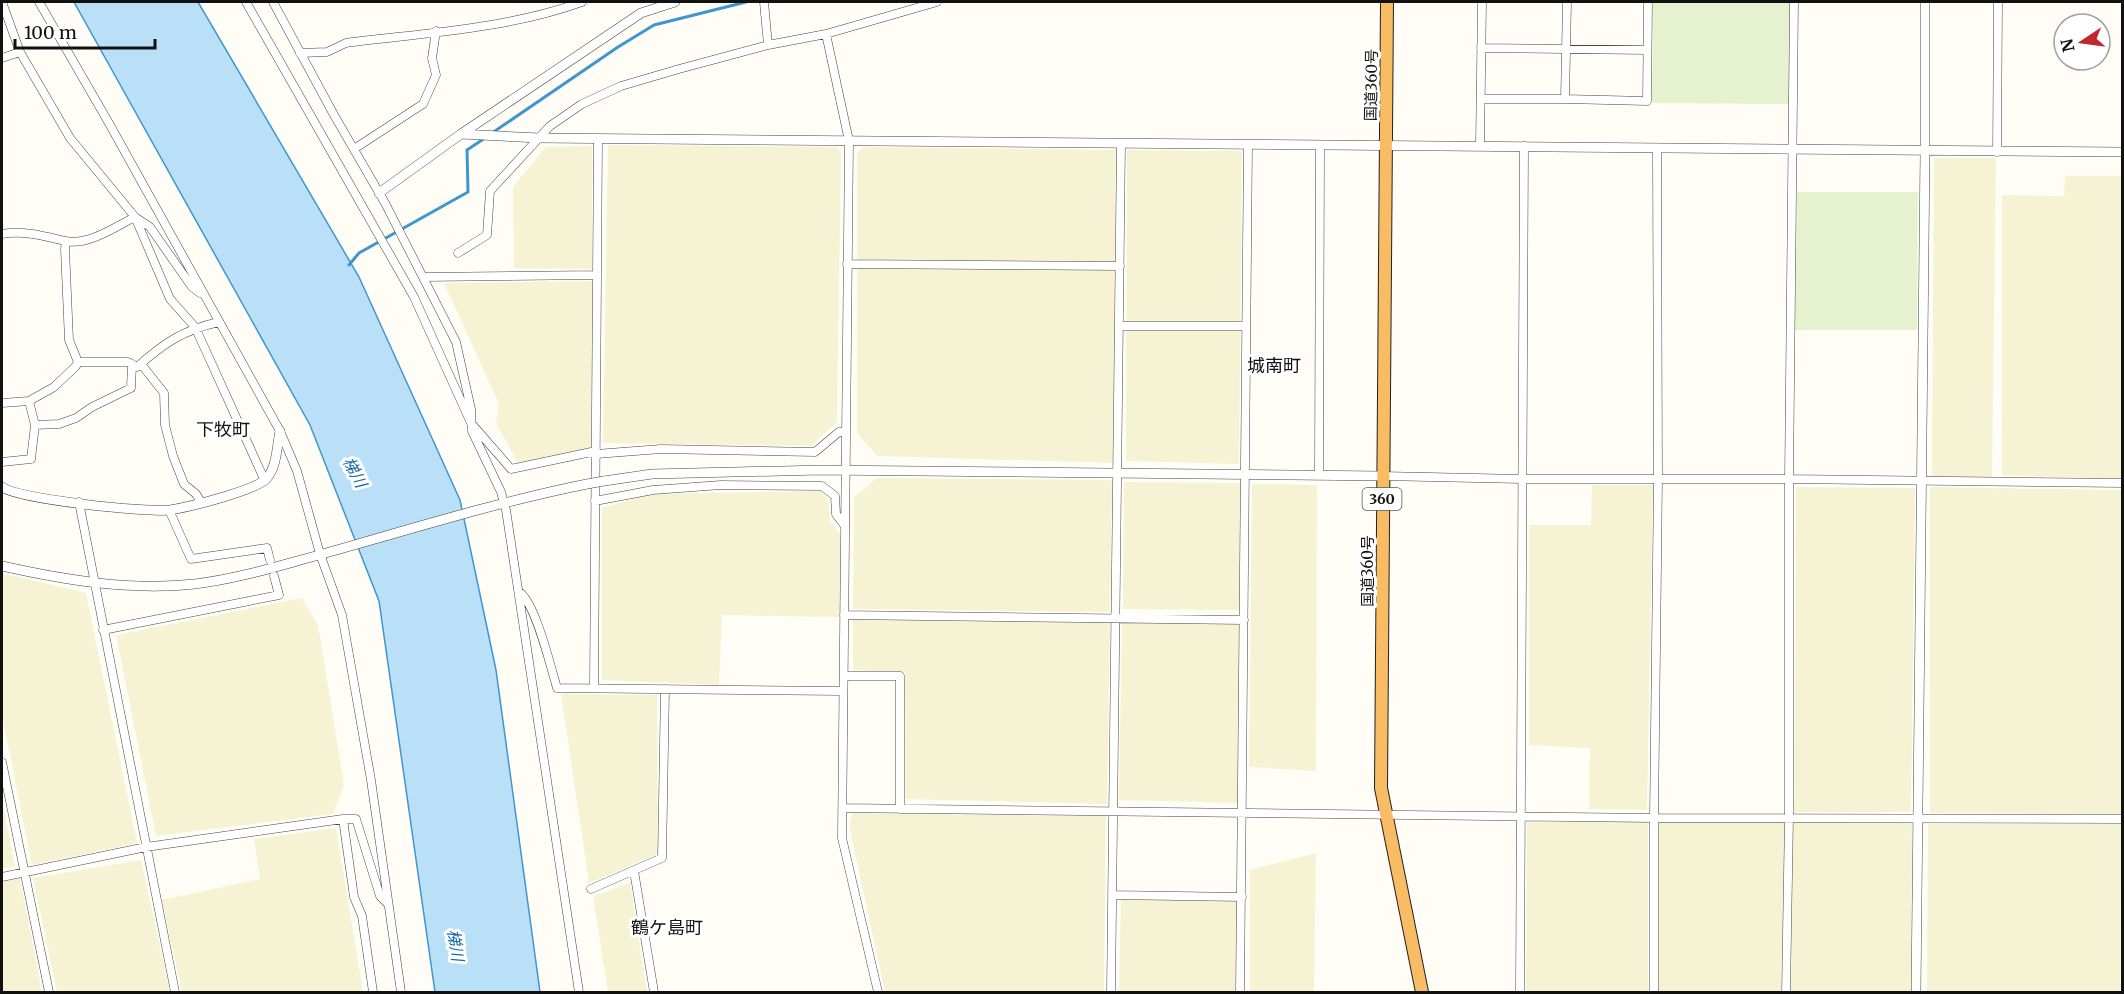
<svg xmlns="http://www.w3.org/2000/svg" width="2124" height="994" font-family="Merriweather,'Noto Sans JP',serif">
  <rect width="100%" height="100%" fill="#fffdf5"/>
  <path fill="#f6f3d4" d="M 608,145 L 837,147 L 841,154 L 837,422 L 811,446 L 603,443 Z
    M 592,146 L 592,269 L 514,268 L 513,187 L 546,147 Z
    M 864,147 L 1116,150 L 1113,463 L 877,456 L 857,433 L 857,153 Z
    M 1127,150 L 1242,151 L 1239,464 L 1126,461 Z
    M 1934,158 L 1996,158 L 1992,477 L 1932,477 Z
    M 2065,176 L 2122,176 L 2122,479 L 2002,475 L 2002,195 L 2064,196 Z
    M 593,281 L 591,448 L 518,463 L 496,423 L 499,404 L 444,283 Z
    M 877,478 L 1112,480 L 1110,612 L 853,609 L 854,497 Z
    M 1124,482 L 1243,483 L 1240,610 L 1123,609 Z
    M 1252,484 L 1317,485 L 1316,771 L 1249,767 Z
    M 1592,485 L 1653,485 L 1647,810 L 1589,809 L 1590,748 L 1529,745 L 1529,525 L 1591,525 Z
    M 1796,487 L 1915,488 L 1911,812 L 1794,812 Z
    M 1930,487 L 2122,490 L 2121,814 L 1930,813 Z
    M 821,491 L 829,503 L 830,521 L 840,534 L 840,617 L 722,615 L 719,685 L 602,680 L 602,508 L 651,494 Z
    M 2,573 L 86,593 L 137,843 L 32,865 L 2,715 Z
    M 302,598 L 318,625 L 344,785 L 333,814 L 156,836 L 116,635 Z
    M 853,619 L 1110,620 L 1107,804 L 906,799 L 905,672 L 853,670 Z
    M 1122,621 L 1242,623 L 1239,803 L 1119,800 Z
    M 561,694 L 657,695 L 658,854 L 589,883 Z
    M 2,800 L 15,866 L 2,869 Z
    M 853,813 L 1106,816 L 1104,992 L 885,992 L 849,825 Z
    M 1658,821 L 1785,822 L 1781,992 L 1658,992 Z
    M 1527,822 L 1648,822 L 1648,992 L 1526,992 Z
    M 1793,822 L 1912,822 L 1911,992 L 1791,992 Z
    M 1928,824 L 2121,824 L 2120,992 L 1927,992 Z
    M 336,828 L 363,992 L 182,992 L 162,900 L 260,879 L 254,839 Z
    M 1316,853 L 1314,992 L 1250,992 L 1250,870 Z
    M 141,860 L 170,992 L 57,992 L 33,878 Z
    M 20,878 L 42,992 L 2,992 L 2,882 Z
    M 630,882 L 647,992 L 608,992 L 593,897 Z
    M 1121,898 L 1238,899 L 1235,992 L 1119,992 Z"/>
  <path fill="#e6f2cf" d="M 1653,2 L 1790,2 L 1790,104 L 1652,103 Z
    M 1797,192 L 1918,192 L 1917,330 L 1795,330 Z"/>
  <path fill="#b9e0f7" stroke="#3f96cf" stroke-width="1.5" d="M 74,2 L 198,2 L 359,277 L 460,500 L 496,670 L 540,992 L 435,992 L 379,601 L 310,425 Z"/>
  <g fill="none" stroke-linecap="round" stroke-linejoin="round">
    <path stroke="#3f96cf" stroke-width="3" d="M 492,133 L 618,47 L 654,25 L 746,2
      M 349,265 L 359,253 L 468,192 L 467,150 L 485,138"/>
    <defs>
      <path id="minor" d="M 2,2 L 20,52 L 70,138 L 135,217 L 170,299 L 195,327 L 265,481
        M 39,2 L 110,125 L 280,431 L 297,471 L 320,554 L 342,615 L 371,780 L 401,992
        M 246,2 L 414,297 L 471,423 L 511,469 L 596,451
        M 273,2 L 334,115 L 385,203 L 456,342 L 471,409 L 472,431 L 501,492 L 506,510 L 579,992
        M 764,2 L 768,45
        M 1567,2 L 1565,99 L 1647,101 L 1648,2
        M 826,34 L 849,141 L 842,838 L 878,992
        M 1481,48 L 1647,50
        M 300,53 L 327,52 L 346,43 C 424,33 507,29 582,2
        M 2,58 L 20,52
        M 1481,99 L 1565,99
        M 1480,145 L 1482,2
        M 354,149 L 423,104 L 436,75 L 432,58 L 436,31
        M 1925,152 L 1925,2
        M 1997,152 L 1998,2
        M 135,217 L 150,227 L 192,287 L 200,293
        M 2,234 C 23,230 44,236 65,241 C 88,246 115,227 135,217
        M 66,241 L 65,249 L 69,340 L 78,362
        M 458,253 L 487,235 L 490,191 L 550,126 L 582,104 L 621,86 L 679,69 L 768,45 L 826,34 L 937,2
        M 847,264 L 1120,266
        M 424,277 L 597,275
        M 1119,326 L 1246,326
        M 78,362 L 128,362 L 137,367 C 164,343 183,330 219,322
        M 141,364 L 164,393 L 165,425 L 173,456 L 184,484 L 196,494 L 201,502
        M 2,403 L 29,401 L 54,387 L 76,366 L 78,362
        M 35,425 L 59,424 L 76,418 L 92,407 L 131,388 L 132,364
        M 596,454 L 661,449 L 815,452 L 839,432 L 845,432
        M 2,462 L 31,459 L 35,425 L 29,401
        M 1319,475 L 1320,146
        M 1382,476 L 1522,479 L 1789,479 L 2122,483
        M 595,501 L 653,490 L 721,485 L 822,486 L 835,496 L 836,514 L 845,526
        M 79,502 L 175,992
        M 169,510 L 191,559 L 267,548 L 270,560
        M 519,592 C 535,601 551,668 557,688 L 843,691
        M 844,615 L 1244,620
        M 103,630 L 279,595 L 274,576
        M 844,676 L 900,676 L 900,809
        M 594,688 L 598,139
        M 2,762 L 49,992
        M 843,808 L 1654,818 L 2122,819
        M 343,819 L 354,897 L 362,916 L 373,992
        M 634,871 L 654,992
        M 2,877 L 146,847 L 343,819 L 356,819 L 380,896 L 388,904
        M 591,889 L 662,858 L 665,689
        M 1112,895 L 1242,897
        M 1111,992 L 1121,144
        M 1240,992 L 1248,145
        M 1520,992 L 1524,146
        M 1654,992 L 1654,818 L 1658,479 L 1657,148
        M 1786,992 L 1789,817 L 1789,479 L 1794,2"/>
      <path id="tertiary" d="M 461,134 L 539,138 L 2122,152
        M 379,193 L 461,134 L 641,13 L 675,2
        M 604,481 L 652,474 L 820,470 L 1382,476
        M 2,487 C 19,499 146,513 170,510 C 189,507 254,491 266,479 C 277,468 277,445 280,431
        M 2,566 C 65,580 129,591 195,584 C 237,579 278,566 319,555 C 408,530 497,502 587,484
        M 1916,992 L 1925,152"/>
      <path id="trunk" d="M 1387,2 L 1381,788 L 1422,992"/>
    </defs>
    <use href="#minor" stroke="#444" stroke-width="9"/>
    <use href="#tertiary" stroke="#444" stroke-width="10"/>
    <use href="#trunk" stroke="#222" stroke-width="14"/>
    <use href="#minor" stroke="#fff" stroke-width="8"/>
    <use href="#tertiary" stroke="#fff" stroke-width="9"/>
    <use href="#trunk" stroke="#f7bc64" stroke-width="12"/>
    <defs>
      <path id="tertiary-bridge" d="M 587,484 L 604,481"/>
    </defs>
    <use href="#tertiary-bridge" stroke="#444" stroke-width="10" stroke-linecap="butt"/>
    <use href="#tertiary-bridge" stroke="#fff" stroke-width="9"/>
  </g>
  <g text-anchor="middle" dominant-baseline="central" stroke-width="6" stroke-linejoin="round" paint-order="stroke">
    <rect fill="#fff" stroke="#585858" stroke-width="1.5" x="1362.5" y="488" width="39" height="22" rx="4.5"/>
    <g font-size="14" font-weight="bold" fill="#111">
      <text x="1382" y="499">360</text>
    </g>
    <g font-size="15" fill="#111" stroke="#fff">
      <text transform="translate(1371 85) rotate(-89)">国道360号</text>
      <text transform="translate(1367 571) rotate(-90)">国道360号</text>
    </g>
    <g font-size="16" font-style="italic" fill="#1768a6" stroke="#fff">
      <text transform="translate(355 472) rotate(62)">梯川</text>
      <text transform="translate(456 945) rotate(81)">梯川</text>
    </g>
    <g font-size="18" fill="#111" stroke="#fff">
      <text x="1274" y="365">城南町</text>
      <text x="223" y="429">下牧町</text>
      <text x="667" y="927">鶴ケ島町</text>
    </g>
  </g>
  <rect width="2124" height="994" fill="none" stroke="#111111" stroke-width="6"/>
  <g transform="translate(2082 42) rotate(257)"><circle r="28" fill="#ffffff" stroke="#a0a0a0" stroke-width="1.5"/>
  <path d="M0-4.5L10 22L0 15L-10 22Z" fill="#c4262e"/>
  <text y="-9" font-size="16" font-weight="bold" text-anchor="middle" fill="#111111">N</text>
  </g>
  <path d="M15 39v9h140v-9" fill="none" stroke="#111111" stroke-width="3"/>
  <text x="24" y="39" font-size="18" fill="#111111" stroke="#ffffff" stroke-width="4.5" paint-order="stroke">100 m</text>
</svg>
